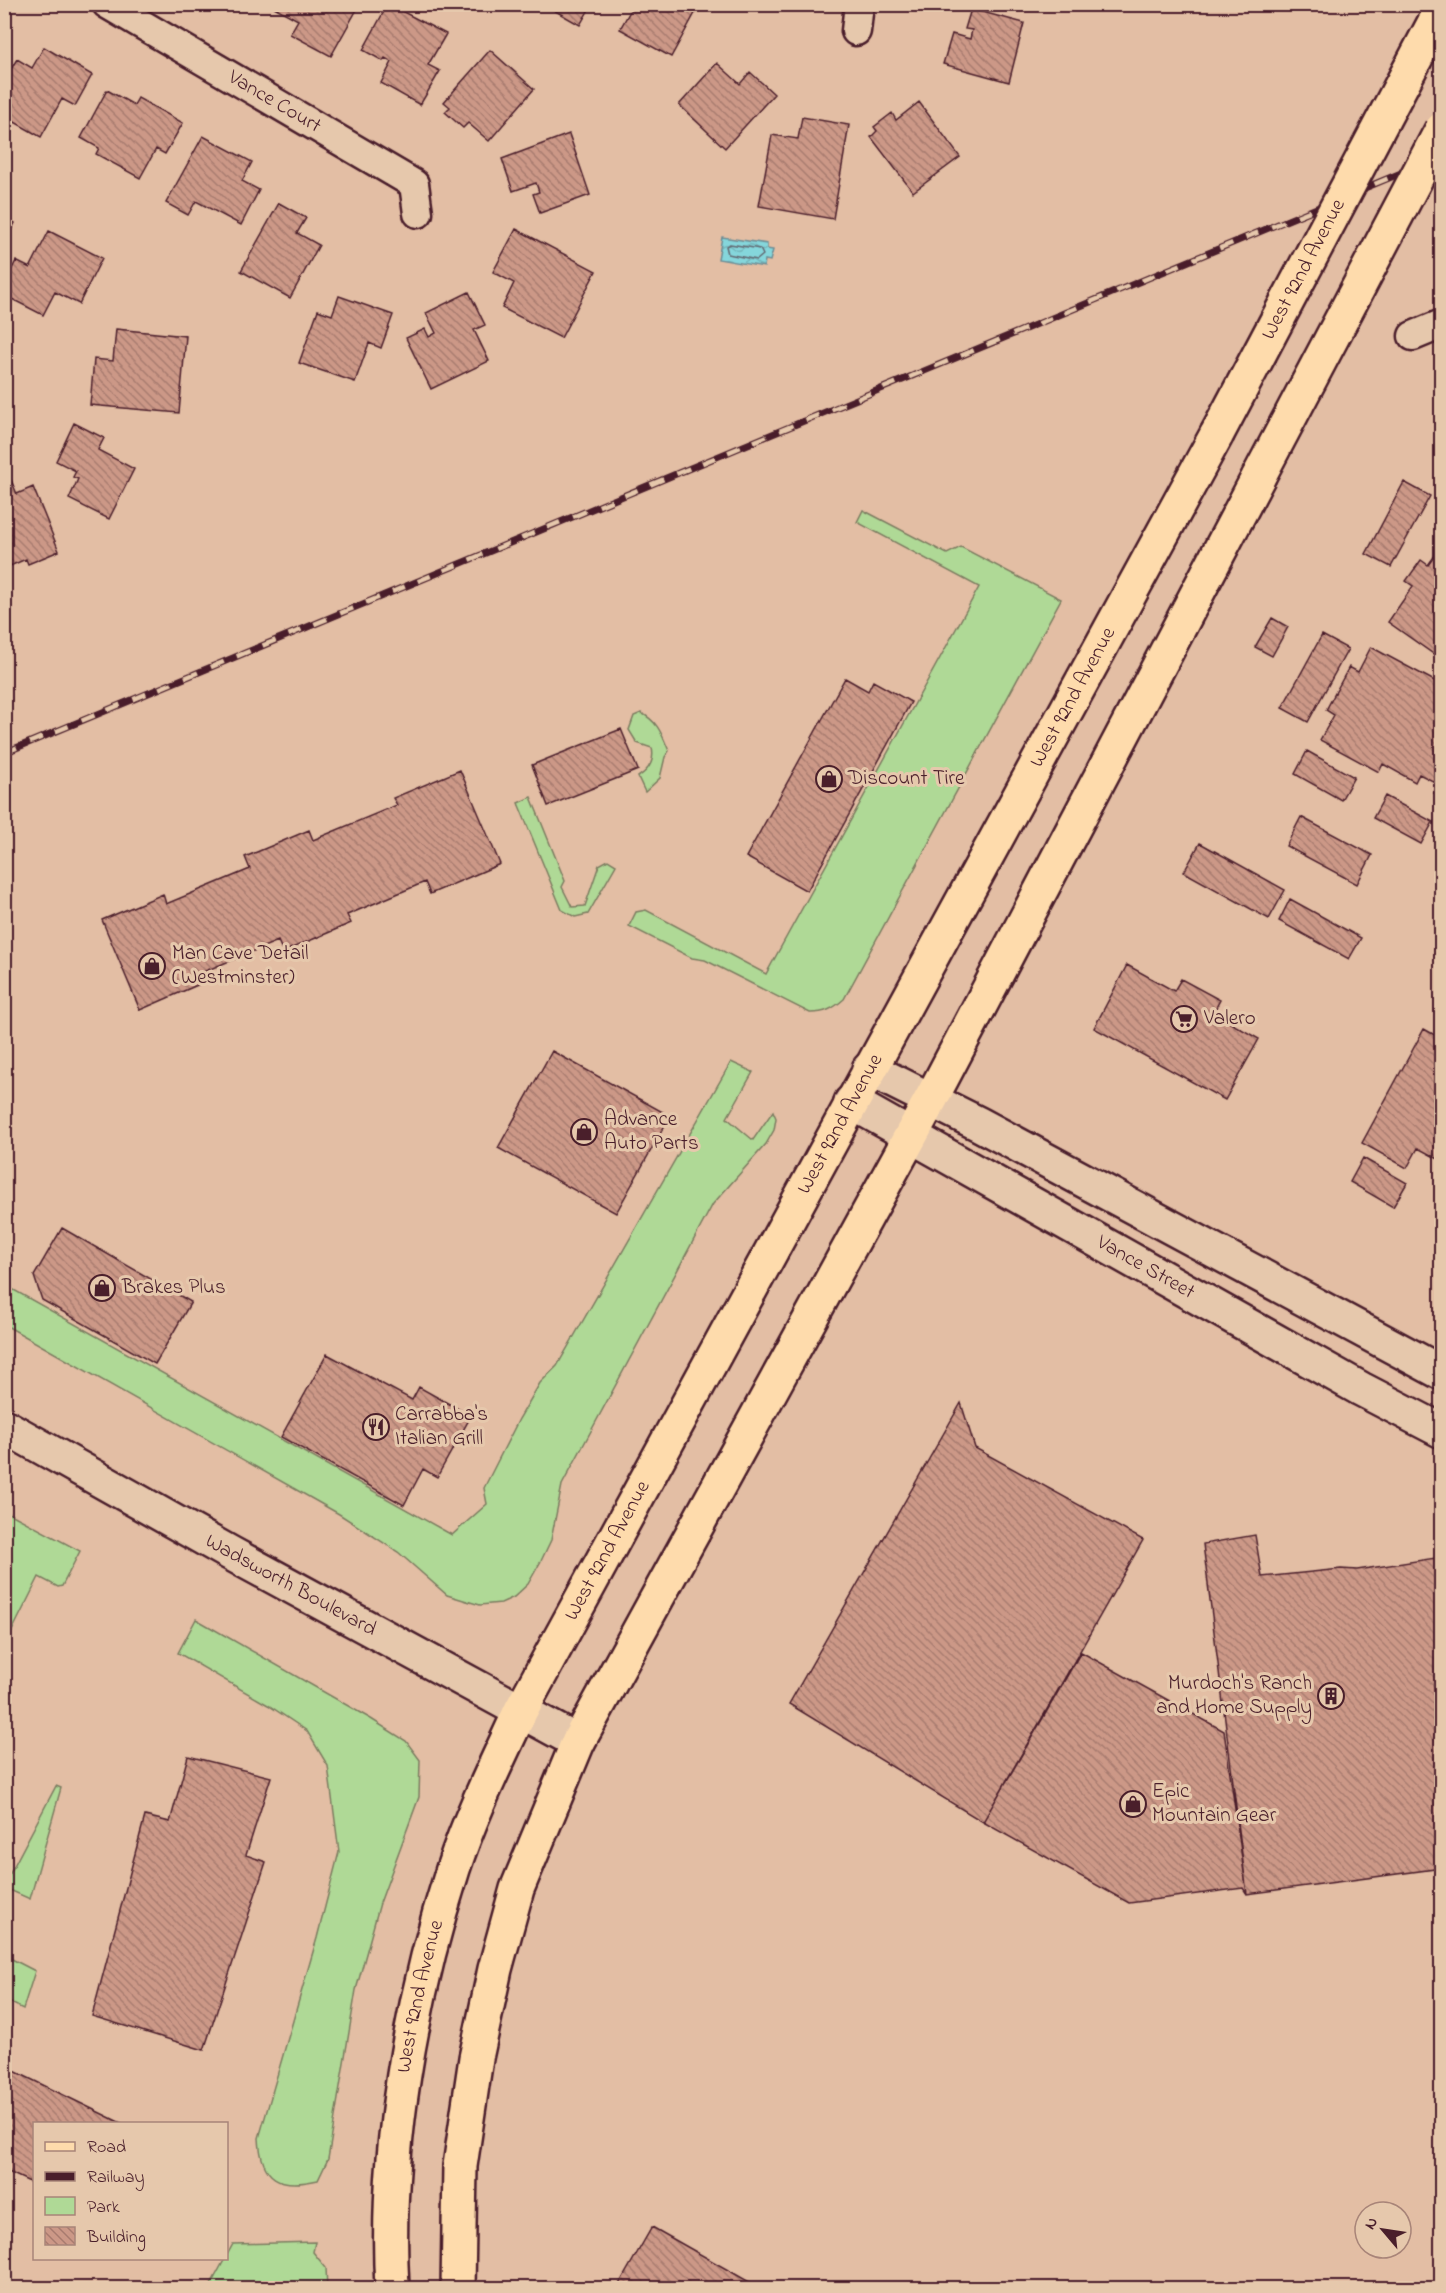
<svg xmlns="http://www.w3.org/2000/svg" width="1446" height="2293" font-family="'Indie Flower',sans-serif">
  <defs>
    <pattern id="water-waves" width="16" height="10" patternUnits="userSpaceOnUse" patternTransform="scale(1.5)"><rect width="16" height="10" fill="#85d6db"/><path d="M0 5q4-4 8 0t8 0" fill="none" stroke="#74b7bc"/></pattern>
    <pattern id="building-back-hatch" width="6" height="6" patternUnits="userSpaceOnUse" patternTransform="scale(1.5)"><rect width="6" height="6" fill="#cc9887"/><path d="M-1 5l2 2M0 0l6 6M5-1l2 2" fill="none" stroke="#a87b6f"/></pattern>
  </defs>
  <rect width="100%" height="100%" fill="#e3bea4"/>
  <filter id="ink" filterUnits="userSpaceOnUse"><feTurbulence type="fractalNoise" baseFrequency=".0167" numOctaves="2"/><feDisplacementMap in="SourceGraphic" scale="12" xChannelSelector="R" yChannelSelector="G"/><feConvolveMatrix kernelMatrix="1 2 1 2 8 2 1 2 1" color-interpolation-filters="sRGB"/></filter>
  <g filter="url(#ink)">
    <path fill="#afd996" stroke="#7c7c60" stroke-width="1.5" d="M 863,510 L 947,554 L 961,547 L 1061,599 L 844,999 C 833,1009 825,1013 810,1013 L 705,960 L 692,958 L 629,926 L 636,912 L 646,910 L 766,974 L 979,587 L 857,522 Z
      M 641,713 C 658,721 662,735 669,751 L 665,757 L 660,778 L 645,792 L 638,777 C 649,770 655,761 652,748 L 637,743 L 629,730 L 634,716 Z
      M 531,797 L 565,881 L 562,887 L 572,907 L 585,906 L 599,865 L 608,860 L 616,865 L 588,914 L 575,917 L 562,910 L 518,803 Z
      M 731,1062 L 753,1072 L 727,1118 L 753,1140 L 773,1111 L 776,1118 L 774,1130 L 766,1144 L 713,1204 L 562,1485 L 551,1540 L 541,1561 L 528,1584 L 514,1597 L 501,1603 L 480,1605 L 447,1595 L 398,1552 L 339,1514 L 5,1325 L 5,1285 L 452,1535 L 487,1504 L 484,1488 L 519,1419 L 540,1383 L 557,1366 Z
      M 5,1511 L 80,1551 L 62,1586 L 58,1587 L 39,1577 L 5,1645 Z
      M 196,1619 L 371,1719 L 406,1741 L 420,1760 L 419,1797 L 380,1903 L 356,1990 L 328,2159 L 318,2180 C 279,2189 261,2180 259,2138 L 317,1938 L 339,1852 L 328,1766 L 307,1731 L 268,1705 L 178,1653 Z
      M 56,1786 L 61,1788 L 30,1899 L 5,1888 L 5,1883 Z
      M 4,1955 L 35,1971 L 23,2009 L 5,2000 Z
      M 315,2242 L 313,2252 L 326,2268 L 327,2288 L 209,2288 L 233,2244 Z"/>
    <path fill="url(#water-waves)" stroke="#6d8d95" stroke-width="1.5" d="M 722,237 L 767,244 L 767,249 L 773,250 L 770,261 L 765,260 L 764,267 L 718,259 Z"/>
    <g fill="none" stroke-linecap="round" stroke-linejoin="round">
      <path stroke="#626871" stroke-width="1.5" d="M 730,244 L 760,249 L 763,255 L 757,260 L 728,254 L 726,246 Z"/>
    </g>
    <path fill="url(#building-back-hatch)" stroke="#4a1f2b" stroke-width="1.5" d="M 276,4 L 360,4 L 331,56 L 290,34 L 298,20 L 274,7 Z
      M 388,4 L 446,34 L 428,65 L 440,71 L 420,105 L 381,83 L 392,62 L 385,58 L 383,61 L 363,50 Z
      M 543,4 L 592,4 L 580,25 Z
      M 634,4 L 700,4 L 671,57 L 620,29 Z
      M 971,9 L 1024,23 L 1009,82 L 943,64 L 952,34 L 970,39 L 972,30 L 965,29 Z
      M 44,47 L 92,75 L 75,106 L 62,99 L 41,137 L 4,116 L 4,80 L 17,59 L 32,68 Z
      M 490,50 L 534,89 L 489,141 L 468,123 L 463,128 L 445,112 L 450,107 L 444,102 Z
      M 717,63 L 740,84 L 750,72 L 774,94 L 725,148 L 679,105 Z
      M 107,90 L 134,105 L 138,98 L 183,123 L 165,154 L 156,149 L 140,178 L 96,154 L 99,148 L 81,138 Z
      M 919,102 L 960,157 L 913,192 L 871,137 L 877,131 L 874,127 L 892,113 L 896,120 Z
      M 802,117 L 849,125 L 833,219 L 759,206 L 772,135 L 798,139 Z
      M 569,134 L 590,195 L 540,213 L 533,194 L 539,192 L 536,183 L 513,191 L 502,159 Z
      M 203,136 L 252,162 L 242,181 L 259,190 L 241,225 L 196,201 L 188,215 L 166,203 Z
      M 279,203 L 306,218 L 297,233 L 319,245 L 290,298 L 241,271 Z
      M 4,217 L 15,223 L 4,242 Z
      M 516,229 L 596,271 L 561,338 L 502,308 L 514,283 L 493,272 Z
      M 49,231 L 102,258 L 79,304 L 55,292 L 43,315 L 4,295 L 4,284 L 16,261 L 30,268 Z
      M 469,292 L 485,325 L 474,330 L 489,361 L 431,389 L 406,338 L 425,329 L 429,337 L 436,333 L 426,313 Z
      M 339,296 L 393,315 L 381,348 L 369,343 L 355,382 L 299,363 L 318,310 L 332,315 Z
      M 116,329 L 186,336 L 179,413 L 90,405 L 94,359 L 113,361 Z
      M 74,423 L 104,438 L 98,450 L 134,469 L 109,519 L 69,499 L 78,479 L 73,477 L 76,471 L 56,461 Z
      M 11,480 L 17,494 L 33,487 L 59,551 L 28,564 L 26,559 L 10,566 L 4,564 L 4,483 Z
      M 1404,482 L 1430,496 L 1391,567 L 1366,554 Z
      M 1442,546 L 1442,660 L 1388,622 L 1413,586 L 1406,581 L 1421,560 L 1428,565 Z
      M 1272,618 L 1288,627 L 1272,656 L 1255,647 Z
      M 1322,635 L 1348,649 L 1308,722 L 1282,708 Z
      M 1371,647 L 1442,685 L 1442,796 L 1434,793 L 1439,784 L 1419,774 L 1415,782 L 1383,764 L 1379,772 L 1320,740 L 1334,715 L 1326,710 L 1349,667 L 1358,672 Z
      M 845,678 L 868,691 L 873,681 L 911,702 L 807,891 L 746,857 Z
      M 621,729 L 638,770 L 548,806 L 532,765 Z
      M 1307,751 L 1354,777 L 1341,800 L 1295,774 Z
      M 460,770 L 500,864 L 430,894 L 425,882 L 347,915 L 351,923 L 283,952 L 278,941 L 198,974 L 202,983 L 140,1010 L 102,920 L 163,894 L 166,904 L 250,869 L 245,857 L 309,830 L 313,840 L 397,805 L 393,798 Z
      M 1385,796 L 1433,822 L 1421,844 L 1373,818 Z
      M 1301,817 L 1372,855 L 1357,884 L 1286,846 Z
      M 1200,843 L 1285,890 L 1269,919 L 1184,872 Z
      M 1290,899 L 1361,938 L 1349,959 L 1279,921 Z
      M 1127,965 L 1174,991 L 1181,979 L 1220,1000 L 1213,1013 L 1259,1039 L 1225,1100 L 1094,1028 Z
      M 1424,1029 L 1442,1039 L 1442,1161 L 1418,1148 L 1407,1168 L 1362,1143 Z
      M 552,1051 L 670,1116 L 616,1213 L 498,1148 Z
      M 1363,1158 L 1407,1183 L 1393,1207 L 1350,1182 Z
      M 62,1228 L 191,1302 L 155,1364 L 42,1300 L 34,1276 Z
      M 327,1354 L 412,1400 L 419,1387 L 471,1416 L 437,1477 L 423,1469 L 404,1505 L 281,1437 Z
      M 961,1403 L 975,1448 L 1143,1540 L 983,1822 L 789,1704 Z
      M 1255,1535 L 1262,1577 L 1341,1569 L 1357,1570 L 1442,1557 L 1442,1868 L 1247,1894 L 1203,1544 Z
      M 1081,1652 L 1224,1731 L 1247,1894 L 1243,1888 L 1129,1903 L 983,1822 Z
      M 188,1756 L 271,1777 L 246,1855 L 266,1862 L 204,2050 L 92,2016 L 145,1816 L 170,1822 Z
      M 4,2066 L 123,2124 L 34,2124 L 34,2184 L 4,2170 Z
      M 652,2227 L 760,2288 L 617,2288 Z"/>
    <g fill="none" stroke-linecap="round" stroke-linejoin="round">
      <defs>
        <g id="minor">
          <path id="s1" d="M 107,4 L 414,184 L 418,213"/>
          <path d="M 856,31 L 859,4"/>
          <path d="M 1413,336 L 1442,324"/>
        </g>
        <g id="tertiary">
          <path d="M 869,1069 L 979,1124 L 1442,1373"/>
          <path id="s2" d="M 851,1102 L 1361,1389 L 1442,1431"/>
          <path id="s3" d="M 4,1426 L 230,1553 L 578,1742"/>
        </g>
        <g id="primary">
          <path id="s4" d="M 392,2288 C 384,2151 411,2000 453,1869 C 471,1814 497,1762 521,1710 L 1217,434"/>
          <path d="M 458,2288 L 460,2166 L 476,2058 L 495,1969 L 517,1889 L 578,1742 L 931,1099 L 1259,476"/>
        </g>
      </defs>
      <use href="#minor" stroke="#4a1f2b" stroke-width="33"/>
      <use href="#tertiary" stroke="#4a1f2b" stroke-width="38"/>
      <use href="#primary" stroke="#4a1f2b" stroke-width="38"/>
      <use href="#minor" stroke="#e6c8ac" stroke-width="28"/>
      <use href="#tertiary" stroke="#e6c8ac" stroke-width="33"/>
      <use href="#primary" stroke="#fedbac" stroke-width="33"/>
      <defs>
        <path id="rail" d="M 4,753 L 1442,156"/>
      </defs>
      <use href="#rail" stroke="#4a1f2b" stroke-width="7"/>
      <use href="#rail" stroke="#e6c8ac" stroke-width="4.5" stroke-dasharray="14" stroke-linecap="butt"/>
      <defs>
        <g id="primary-bridge">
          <path id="s5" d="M 1217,434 L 1439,14"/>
          <path d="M 1259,476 L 1442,129"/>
        </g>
      </defs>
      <use href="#primary-bridge" stroke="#4a1f2b" stroke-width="38" stroke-linecap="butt"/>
      <use href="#primary-bridge" stroke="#fedbac" stroke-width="33"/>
    </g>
  </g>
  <defs>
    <symbol id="shop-ring" viewBox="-11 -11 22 22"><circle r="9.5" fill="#e6c8ac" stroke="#4a1f2b" stroke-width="1.5"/><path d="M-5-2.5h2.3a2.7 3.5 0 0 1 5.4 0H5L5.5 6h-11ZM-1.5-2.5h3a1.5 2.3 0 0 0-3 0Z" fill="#4a1f2b"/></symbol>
    <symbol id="supermarket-ring" viewBox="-11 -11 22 22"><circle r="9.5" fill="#e6c8ac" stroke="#4a1f2b" stroke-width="1.5"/><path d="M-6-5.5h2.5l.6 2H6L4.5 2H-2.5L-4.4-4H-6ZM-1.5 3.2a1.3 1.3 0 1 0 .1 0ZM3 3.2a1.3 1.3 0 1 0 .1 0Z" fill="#4a1f2b"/></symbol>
    <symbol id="restaurant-ring" viewBox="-11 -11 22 22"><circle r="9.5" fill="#e6c8ac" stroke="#4a1f2b" stroke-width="1.5"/><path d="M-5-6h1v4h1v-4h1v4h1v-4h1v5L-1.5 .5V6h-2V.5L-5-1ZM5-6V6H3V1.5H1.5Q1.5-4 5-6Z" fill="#4a1f2b"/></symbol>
    <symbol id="building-ring" viewBox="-11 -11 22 22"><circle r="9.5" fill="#e6c8ac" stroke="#4a1f2b" stroke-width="1.5"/><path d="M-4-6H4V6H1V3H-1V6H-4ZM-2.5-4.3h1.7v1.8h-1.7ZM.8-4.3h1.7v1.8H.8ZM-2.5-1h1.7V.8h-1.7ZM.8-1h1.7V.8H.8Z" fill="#4a1f2b"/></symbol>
  </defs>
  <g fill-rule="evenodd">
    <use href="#shop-ring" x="814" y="764" width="30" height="30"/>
    <use href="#shop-ring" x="137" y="951" width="30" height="30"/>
    <use href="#supermarket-ring" x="1169" y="1004" width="30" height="30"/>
    <use href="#shop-ring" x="569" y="1117" width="30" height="30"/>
    <use href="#shop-ring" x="87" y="1273" width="30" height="30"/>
    <use href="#restaurant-ring" x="361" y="1412" width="30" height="30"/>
    <use href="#building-ring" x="1316" y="1681" width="30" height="30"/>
    <use href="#shop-ring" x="1118" y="1789" width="30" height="30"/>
  </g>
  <g text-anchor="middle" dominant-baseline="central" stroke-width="6" stroke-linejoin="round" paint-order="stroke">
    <g font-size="21" fill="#4a1f2b" stroke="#e6c8ac">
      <text stroke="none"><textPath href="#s1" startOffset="194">Vance Court</textPath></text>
      <text stroke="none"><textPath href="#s5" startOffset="186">West 92nd Avenue</textPath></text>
      <text stroke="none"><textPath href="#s4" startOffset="1752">West 92nd Avenue</textPath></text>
      <text stroke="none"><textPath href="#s4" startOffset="1266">West 92nd Avenue</textPath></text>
      <text stroke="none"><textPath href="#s2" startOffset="338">Vance Street</textPath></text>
      <text stroke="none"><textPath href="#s4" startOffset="780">West 92nd Avenue</textPath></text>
      <text stroke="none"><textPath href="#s3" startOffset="328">Wadsworth Boulevard</textPath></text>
      <text stroke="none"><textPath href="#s4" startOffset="294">West 92nd Avenue</textPath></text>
    </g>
    <g font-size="21" fill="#4a1f2b" stroke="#e6c8ac" text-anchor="start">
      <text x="848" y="779">Discount Tire</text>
      <text x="172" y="954">Man Cave Detail<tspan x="172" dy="24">(Westminster)</tspan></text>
      <text x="1204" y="1019">Valero</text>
      <text x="604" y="1120">Advance<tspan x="604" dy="24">Auto Parts</tspan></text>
      <text x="122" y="1288">Brakes Plus</text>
      <text x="395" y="1415">Carrabba's<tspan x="395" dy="24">Italian Grill</tspan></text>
      <text x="1312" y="1684" text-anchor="end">Murdoch's Ranch<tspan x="1312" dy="24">and Home Supply</tspan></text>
      <text x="1152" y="1792">Epic<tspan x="1152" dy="24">Mountain Gear</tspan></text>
    </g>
  </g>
  <rect width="1446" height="2293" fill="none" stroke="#e6c8ac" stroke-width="24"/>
  <rect x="12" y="12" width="1422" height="2269" fill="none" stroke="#4a1f2b" stroke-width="2" filter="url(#ink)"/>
  <rect x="33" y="2122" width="195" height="138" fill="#e6c8ac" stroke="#a88478" stroke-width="1.5"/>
  <rect x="45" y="2142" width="30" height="9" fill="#fedbac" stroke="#a88478" stroke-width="1.5"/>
  <text x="87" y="2152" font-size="18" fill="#4a1f2b">Road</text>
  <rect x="45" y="2172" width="30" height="9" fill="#4a1f2b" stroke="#a88478" stroke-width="1.5"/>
  <text x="87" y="2182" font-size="18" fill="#4a1f2b">Railway</text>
  <rect x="45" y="2197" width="30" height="18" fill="#afd996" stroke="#a88478" stroke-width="1.5"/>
  <text x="87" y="2212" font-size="18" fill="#4a1f2b">Park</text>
  <rect x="45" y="2227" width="30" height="18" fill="url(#building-back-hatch)" stroke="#a88478" stroke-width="1.5"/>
  <text x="87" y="2242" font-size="18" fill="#4a1f2b">Building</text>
  <g transform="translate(1383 2230) rotate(299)"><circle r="28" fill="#e6c8ac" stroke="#a88478" stroke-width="1.5"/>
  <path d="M0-4.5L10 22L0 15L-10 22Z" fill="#4a1f2b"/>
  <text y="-9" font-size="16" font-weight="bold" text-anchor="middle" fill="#4a1f2b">N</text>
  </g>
</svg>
